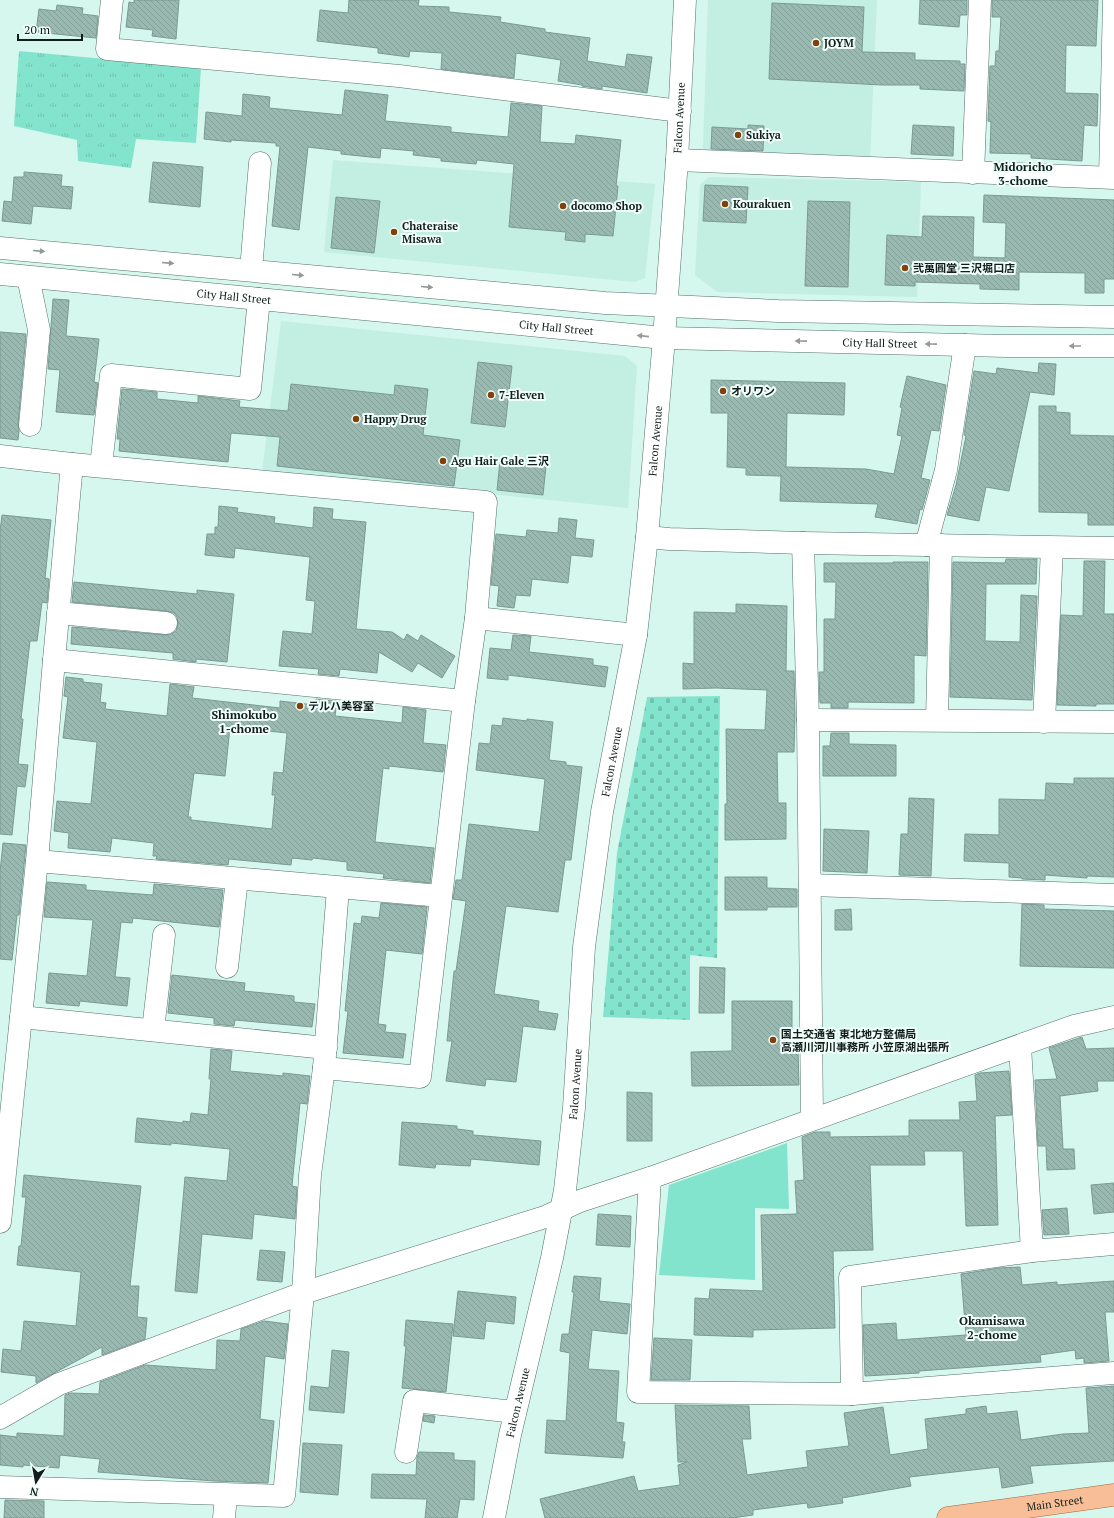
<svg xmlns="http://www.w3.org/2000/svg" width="1114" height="1518" font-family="'PT Serif','Noto Sans JP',serif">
  <defs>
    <pattern id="grass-tufts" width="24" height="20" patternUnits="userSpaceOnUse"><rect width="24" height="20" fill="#83e4ce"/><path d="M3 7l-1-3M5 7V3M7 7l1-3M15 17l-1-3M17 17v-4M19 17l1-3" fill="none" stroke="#70c3b0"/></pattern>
    <pattern id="cemetery-stones" width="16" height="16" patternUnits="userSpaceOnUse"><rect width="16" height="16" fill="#83e4ce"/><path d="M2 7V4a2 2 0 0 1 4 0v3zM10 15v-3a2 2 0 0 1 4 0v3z" fill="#70c3b0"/></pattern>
    <pattern id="building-back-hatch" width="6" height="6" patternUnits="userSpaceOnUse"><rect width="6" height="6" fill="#99bab1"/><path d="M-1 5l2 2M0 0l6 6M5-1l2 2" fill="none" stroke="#839f98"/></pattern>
  </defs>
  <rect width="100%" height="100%" fill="#d5f7ed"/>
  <path fill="#c3eee2" d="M 708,0 L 877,0 L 870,159 L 706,153 L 703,148 Z
    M 333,160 L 655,184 L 645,278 L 635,282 L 324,252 Z
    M 709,177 L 921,182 L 917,297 L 717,292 L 695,275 L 700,185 Z
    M 281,321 L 625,356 L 637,366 L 628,508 L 262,471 Z"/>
  <path fill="url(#grass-tufts)" d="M 19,51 L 201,68 L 196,143 L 136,139 L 131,168 L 78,161 L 77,140 L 14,126 Z"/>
  <path fill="url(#cemetery-stones)" d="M 720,696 L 717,958 L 690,955 L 690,1020 L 603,1017 L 617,853 L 647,697 Z"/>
  <path fill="#83e4ce" d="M 787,1143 L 789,1209 L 755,1208 L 755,1280 L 659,1275 L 669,1185 Z"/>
  <path fill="url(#building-back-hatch)" stroke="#7a9a92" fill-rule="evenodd" d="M 134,0 L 179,0 L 176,39 L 152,36 L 153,30 L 126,27 L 129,2 L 134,3 Z
    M 349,0 L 419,0 L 418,6 L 449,7 L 449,12 L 501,17 L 500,22 L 545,29 L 545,32 L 590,38 L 587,61 L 625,67 L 627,54 L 652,57 L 647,93 L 602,86 L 602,89 L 582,86 L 582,85 L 558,81 L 561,60 L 516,53 L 514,78 L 441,69 L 442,53 L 410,51 L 409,57 L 378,53 L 378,48 L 317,41 L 320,10 L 348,13 Z
    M 920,0 L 967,0 L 967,15 L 960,15 L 959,27 L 919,24 Z
    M 992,0 L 1098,0 L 1096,46 L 1066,45 L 1065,93 L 1098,94 L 1097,126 L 1084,125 L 1082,161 L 1031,158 L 1031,154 L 990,153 L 991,122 L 988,121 L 990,66 L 995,66 L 996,51 L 999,51 L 1001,17 L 992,17 Z
    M 772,3 L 864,7 L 862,52 L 915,53 L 915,60 L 960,61 L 960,64 L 965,64 L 964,91 L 920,89 L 920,85 L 882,85 L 769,79 Z
    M 57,5 L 83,8 L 82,14 L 98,16 L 96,38 L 36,32 L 39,9 L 56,11 Z
    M 345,90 L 388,95 L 385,121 L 451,127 L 451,132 L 508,137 L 511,103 L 542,106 L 540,142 L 575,144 L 576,135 L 621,140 L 616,186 L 618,186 L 613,236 L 585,234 L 585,242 L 565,240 L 566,232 L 509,227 L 514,164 L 477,160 L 476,164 L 441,161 L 441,158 L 413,155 L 414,151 L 381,148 L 380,158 L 341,154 L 341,151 L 308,147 L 299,230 L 272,226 L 280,146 L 276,146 L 276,143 L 231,140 L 231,142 L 204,139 L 206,112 L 242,116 L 243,94 L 270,97 L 269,108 L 342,115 Z
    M 748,125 L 764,126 L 763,151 L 711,149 L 712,127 L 748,129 Z
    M 913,125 L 954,127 L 953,156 L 911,154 Z
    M 153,162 L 203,167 L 200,207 L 149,202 Z
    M 24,172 L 62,175 L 61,186 L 73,187 L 71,209 L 33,206 L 31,224 L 2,221 L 4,201 L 12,202 L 14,177 L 24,177 Z
    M 705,185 L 748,187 L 746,223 L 703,221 Z
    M 984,195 L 1114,200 L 1114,279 L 1104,279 L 1104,293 L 1085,293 L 1085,273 L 1019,272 L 1019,290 L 980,289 L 980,284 L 915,282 L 915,286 L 885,285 L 887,235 L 922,237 L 923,216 L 974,217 L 973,257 L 1005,258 L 1006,223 L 983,222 Z
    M 336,197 L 380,201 L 374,253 L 331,248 Z
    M 808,201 L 850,202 L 848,287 L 805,286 Z
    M 53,299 L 69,300 L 66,336 L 99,339 L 94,382 L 98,383 L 94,415 L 56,412 L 60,370 L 48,369 Z
    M 0,332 L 26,334 L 18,424 L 19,431 L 18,440 L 0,438 Z
    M 478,362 L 512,366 L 505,427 L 471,423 Z
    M 1039,363 L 1056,364 L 1054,395 L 1030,392 L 1009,491 L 986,487 L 979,521 L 947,515 L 956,485 L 966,436 L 964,435 L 974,371 L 996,374 L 997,368 L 1038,373 Z
    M 907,376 L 946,385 L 939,431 L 931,430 L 921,478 L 930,480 L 922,510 L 920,509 L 917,524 L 875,517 L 878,504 L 780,501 L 781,476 L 746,475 L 746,468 L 727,467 L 728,413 L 711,413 L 711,380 L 845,383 L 844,415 L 787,413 L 786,467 L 866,469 L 894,474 L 902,436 L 897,435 L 902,408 L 900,407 Z
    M 291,384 L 394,395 L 395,385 L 428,389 L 423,435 L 460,440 L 454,486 L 277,466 L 280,437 L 231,433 L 228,462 L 119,451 L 120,439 L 117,439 L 122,389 L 157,392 L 157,399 L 198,403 L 198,396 L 240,401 L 239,407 L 288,411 Z
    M 1039,406 L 1056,406 L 1056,412 L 1070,413 L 1070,435 L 1114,436 L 1114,525 L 1088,525 L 1088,513 L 1039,512 Z
    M 500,461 L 546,466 L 543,495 L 497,490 Z
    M 219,506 L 238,508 L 237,512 L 275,517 L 274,523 L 313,528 L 314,507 L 333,509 L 332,519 L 366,522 L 356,629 L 392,632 L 404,640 L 407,634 L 418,641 L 421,635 L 455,656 L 442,678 L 418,663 L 412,672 L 379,652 L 377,673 L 340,669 L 339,676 L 318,674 L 319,669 L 279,666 L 283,631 L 312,634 L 315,601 L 306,600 L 310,557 L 235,548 L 234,558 L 205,555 L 207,534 L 215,534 L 215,527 L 218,527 Z
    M 2,515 L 51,520 L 45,578 L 49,579 L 47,603 L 42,602 L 37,641 L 30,641 L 21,719 L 23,719 L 18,764 L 28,765 L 25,787 L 17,786 L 12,835 L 0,834 L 0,531 Z
    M 559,518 L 577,520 L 575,538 L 594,540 L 592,557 L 571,555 L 568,583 L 532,579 L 530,596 L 516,595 L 514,608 L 497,606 L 499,586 L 491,585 L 496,534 L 526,537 L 527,530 L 558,533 Z
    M 1006,559 L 1037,559 L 1036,584 L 986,584 L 985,641 L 1020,642 L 1021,595 L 1037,596 L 1032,700 L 950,697 L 953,562 L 1005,563 Z
    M 1084,561 L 1105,561 L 1104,614 L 1114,614 L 1114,704 L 1096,704 L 1096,706 L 1057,705 L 1061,615 L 1083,616 Z
    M 893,562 L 928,562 L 926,656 L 914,655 L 914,703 L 848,702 L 848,708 L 831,708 L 831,703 L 820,703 L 819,672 L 824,672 L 824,619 L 835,619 L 836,582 L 824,582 L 824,563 L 893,563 Z
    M 74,582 L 197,594 L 197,590 L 234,594 L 227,662 L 196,659 L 196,662 L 173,659 L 173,653 L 71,644 L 72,627 L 165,635 L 171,634 L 176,631 L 178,624 L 177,617 L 174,613 L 167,611 L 72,602 Z
    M 736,604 L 787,606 L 786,671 L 794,671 L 795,715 L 794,752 L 777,752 L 778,803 L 786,803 L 786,839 L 725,840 L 725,804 L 727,804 L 726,729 L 765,730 L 767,690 L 716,688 L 683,689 L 683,663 L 694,664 L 694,612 L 736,613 Z
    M 513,635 L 531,636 L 529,652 L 593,659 L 593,665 L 608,667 L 605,687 L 508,675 L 508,680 L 487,678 L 490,648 L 511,650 Z
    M 66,677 L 83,679 L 83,682 L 102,684 L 100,702 L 106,703 L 105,709 L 167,716 L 170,684 L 194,687 L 192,698 L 280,708 L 280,701 L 315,705 L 316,699 L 337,701 L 335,716 L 402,723 L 403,707 L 426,710 L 423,743 L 446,745 L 443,772 L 389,766 L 389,769 L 383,768 L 375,842 L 434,848 L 430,883 L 383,878 L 384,874 L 347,870 L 347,862 L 313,858 L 312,860 L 292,858 L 291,865 L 229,859 L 228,865 L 156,859 L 157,856 L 153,856 L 154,843 L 112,838 L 110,852 L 68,848 L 69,833 L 54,831 L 57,801 L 91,804 L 97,742 L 63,738 L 68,697 L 64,696 ZM 230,727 L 287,733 L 283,773 L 274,772 L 272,795 L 275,795 L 272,829 L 191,820 L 191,817 L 188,817 L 194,773 L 225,776 Z
    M 503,718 L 527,721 L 527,719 L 553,722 L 549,760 L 566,762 L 566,765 L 582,767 L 571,860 L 565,860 L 558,912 L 506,906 L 494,994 L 539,1001 L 538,1011 L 558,1014 L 555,1030 L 523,1026 L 516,1082 L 486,1079 L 485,1086 L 446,1081 L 452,1041 L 447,1041 L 454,971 L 456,971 L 466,901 L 453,899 L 456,880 L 462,880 L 469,824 L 539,832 L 545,779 L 476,770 L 479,743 L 490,744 L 492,725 L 502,726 Z
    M 831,733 L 849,733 L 849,744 L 896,745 L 896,776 L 823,776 L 823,746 L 830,746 Z
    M 1074,778 L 1114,778 L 1114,877 L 1087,876 L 1087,878 L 1045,875 L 1045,880 L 1022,879 L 1022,878 L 1009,877 L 1009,863 L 964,861 L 965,834 L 999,835 L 999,799 L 1045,800 L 1046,783 L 1074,784 Z
    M 909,798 L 934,799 L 931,876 L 899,875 L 901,834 L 908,834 Z
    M 824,829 L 869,831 L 867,873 L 823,871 Z
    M 3,843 L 26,845 L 19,915 L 17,915 L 12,960 L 0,959 L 0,872 Z
    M 725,877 L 767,877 L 767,888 L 797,889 L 797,907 L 767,907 L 767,910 L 725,910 Z
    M 47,882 L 86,885 L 86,890 L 153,895 L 154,884 L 223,890 L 219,927 L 133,918 L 132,923 L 121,922 L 115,977 L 130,978 L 127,1006 L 80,1001 L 79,1006 L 46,1003 L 49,973 L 87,976 L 93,920 L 44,917 Z
    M 381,903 L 427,907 L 422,954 L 386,950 L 378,1024 L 386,1025 L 385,1032 L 406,1034 L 403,1058 L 343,1053 L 348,1011 L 345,1011 L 354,923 L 361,924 L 362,916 L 379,918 Z
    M 1022,904 L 1044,905 L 1044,909 L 1114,911 L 1114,968 L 1020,966 Z
    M 851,909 L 852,930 L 835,930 L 835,910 Z
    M 700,967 L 725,968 L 724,1013 L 699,1013 Z
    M 172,975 L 245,983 L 244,991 L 294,996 L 294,1002 L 315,1004 L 312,1027 L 235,1020 L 234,1026 L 214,1024 L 214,1018 L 168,1013 Z
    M 732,1001 L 792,1001 L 792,1051 L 798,1051 L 799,1085 L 692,1086 L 691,1052 L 732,1051 Z
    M 1082,1037 L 1086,1049 L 1114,1048 L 1114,1081 L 1097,1081 L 1098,1091 L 1060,1096 L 1063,1149 L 1074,1149 L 1075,1169 L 1047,1170 L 1046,1146 L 1038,1146 L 1035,1080 L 1057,1079 L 1049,1048 Z
    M 211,1049 L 232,1051 L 230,1071 L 283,1076 L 283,1073 L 310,1076 L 307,1104 L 300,1103 L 292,1186 L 297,1187 L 295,1219 L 254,1214 L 252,1239 L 202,1234 L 197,1293 L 175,1291 L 185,1177 L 227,1181 L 230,1149 L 171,1143 L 171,1145 L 135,1142 L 137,1118 L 183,1123 L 183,1121 L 190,1122 L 191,1113 L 208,1115 L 211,1079 L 209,1079 Z
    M 1009,1071 L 1012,1115 L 995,1116 L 998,1225 L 966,1226 L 963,1151 L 924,1151 L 925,1165 L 870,1165 L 873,1250 L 833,1251 L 835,1328 L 753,1330 L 753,1337 L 694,1335 L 695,1298 L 709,1299 L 710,1289 L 763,1291 L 761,1215 L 797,1214 L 795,1181 L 804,1180 L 802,1137 L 815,1132 L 830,1132 L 830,1137 L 909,1136 L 909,1120 L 960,1120 L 959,1102 L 977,1101 L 975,1075 L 980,1073 Z
    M 627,1092 L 652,1093 L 652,1141 L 627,1141 Z
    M 402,1122 L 457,1126 L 457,1129 L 473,1131 L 473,1135 L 541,1141 L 539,1165 L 471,1159 L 470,1166 L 436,1164 L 435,1168 L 399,1165 Z
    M 24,1175 L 141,1186 L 130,1286 L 139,1286 L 137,1317 L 147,1318 L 145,1339 L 102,1355 L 102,1347 L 36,1383 L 36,1376 L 1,1372 L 3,1349 L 21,1351 L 24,1321 L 76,1326 L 81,1272 L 17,1265 L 19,1246 L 21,1246 L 26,1197 L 22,1197 Z
    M 1114,1183 L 1114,1212 L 1094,1214 L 1091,1185 Z
    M 1067,1208 L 1069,1234 L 1044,1235 L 1042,1210 Z
    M 598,1214 L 631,1216 L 630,1247 L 596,1245 Z
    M 260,1250 L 285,1252 L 282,1282 L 257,1280 Z
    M 1020,1267 L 1022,1285 L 1057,1282 L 1057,1285 L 1114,1281 L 1114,1312 L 1105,1312 L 1109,1361 L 1084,1363 L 1084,1358 L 1076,1359 L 1075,1350 L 1040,1355 L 1041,1362 L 919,1371 L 919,1373 L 865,1376 L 863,1325 L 896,1323 L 897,1340 L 966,1335 L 961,1274 L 999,1268 Z
    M 574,1276 L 601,1278 L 599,1301 L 630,1304 L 627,1334 L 592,1330 L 588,1369 L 619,1371 L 616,1422 L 624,1423 L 622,1442 L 625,1442 L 623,1458 L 545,1453 L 547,1420 L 566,1421 L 570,1353 L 560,1351 L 562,1334 L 569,1334 L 574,1292 L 572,1292 Z
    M 458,1291 L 516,1297 L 514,1324 L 486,1321 L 484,1339 L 453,1336 Z
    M 406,1320 L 453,1324 L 446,1392 L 402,1388 L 406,1346 L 404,1346 Z
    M 264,1321 L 288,1324 L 284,1359 L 265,1356 L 260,1419 L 274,1421 L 268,1483 L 214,1481 L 98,1472 L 100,1459 L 60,1455 L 59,1468 L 23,1465 L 23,1467 L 0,1465 L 0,1435 L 17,1437 L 17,1433 L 64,1436 L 65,1395 L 70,1393 L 99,1394 L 100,1382 L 145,1365 L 216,1370 L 217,1340 L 240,1341 L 241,1329 Z
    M 654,1338 L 692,1340 L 690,1380 L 651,1380 Z
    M 332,1350 L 349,1352 L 344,1413 L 309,1410 L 311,1386 L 329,1388 Z
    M 1114,1386 L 1114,1461 L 1030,1466 L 1033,1483 L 1002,1488 L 999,1467 L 909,1477 L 911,1486 L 842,1498 L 843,1503 L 808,1508 L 807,1503 L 753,1510 L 753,1515 L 732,1518 L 545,1518 L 540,1499 L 634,1476 L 638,1491 L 680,1485 L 678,1465 L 687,1462 L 678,1462 L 675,1405 L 749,1406 L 751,1439 L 742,1439 L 747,1475 L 808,1467 L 806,1451 L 849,1446 L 844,1413 L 883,1407 L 890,1455 L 928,1449 L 925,1419 L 966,1414 L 966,1409 L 986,1406 L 987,1414 L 1017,1411 L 1021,1440 L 1063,1434 L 1089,1433 L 1086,1388 Z
    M 424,1415 L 435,1416 L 434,1423 L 423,1421 Z
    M 303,1443 L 342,1445 L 338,1495 L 300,1492 Z
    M 419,1452 L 454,1453 L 454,1460 L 475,1461 L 474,1500 L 460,1499 L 457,1518 L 425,1518 L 427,1499 L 371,1498 L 372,1474 L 416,1475 L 417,1457 Z
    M 5,1500 L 44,1501 L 44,1518 L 4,1518 Z"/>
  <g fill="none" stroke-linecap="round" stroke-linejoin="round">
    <defs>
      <g id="minor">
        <path d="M 112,0 L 107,49 L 399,76 L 680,111"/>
        <path d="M 677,160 L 1114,178"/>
        <path d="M 973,173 L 980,0"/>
        <path d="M 1110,177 L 1114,0"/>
        <path d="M 0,248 L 605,303 L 778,311 L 1114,317"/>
        <path d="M 251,270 L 260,163"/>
        <path id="s1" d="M 0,274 L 664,338 L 1006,346 L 1114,346"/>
        <path d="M 28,277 L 39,330 L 30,425"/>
        <path d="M 0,456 L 72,464 L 486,502 L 476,618 L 464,701 L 420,1077 L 324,1068"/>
        <path d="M 101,466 L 111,375 L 250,389 L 259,299"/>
        <path d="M 647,537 L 669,539 L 803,543 L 1114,548"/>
        <path d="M 803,543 L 808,720 L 812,1119"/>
        <path d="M 926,545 L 946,470 L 965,345"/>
        <path d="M 58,613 L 166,623"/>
        <path d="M 476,618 L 636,635"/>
        <path d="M 54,660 L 464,701"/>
        <path d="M 808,720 L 1114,722"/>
        <path d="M 937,720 L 941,545"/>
        <path d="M 1044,722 L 1052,548"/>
        <path d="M 37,861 L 441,896"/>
        <path d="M 810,885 L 1114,895"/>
        <path d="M 227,967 L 237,879"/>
        <path d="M 21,1017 L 326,1048"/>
        <path d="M 153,1030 L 164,935"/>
        <path d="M 1020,1046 L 1032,1251"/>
        <path d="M 650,1178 L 638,1392 L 852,1394 L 1114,1373"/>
        <path d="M 0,1222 L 37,861 L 54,660 L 72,464"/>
        <path d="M 852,1394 L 850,1277 L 1032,1251 L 1114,1244"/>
        <path d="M 0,1418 L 59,1384 L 303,1293 L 545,1217 L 580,1201 L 650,1178 L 1074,1026 L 1114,1017"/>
        <path d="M 406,1452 L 414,1401 L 515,1412"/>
        <path d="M 0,1487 L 284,1496 L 303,1293 L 310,1175 L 324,1068 L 338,888"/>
        <path d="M 224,1518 L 226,1495"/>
        <path id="s2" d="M 494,1518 L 510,1435 L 552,1258 L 565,1190 L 574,1108 L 584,947 L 602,812 L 636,635 L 647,537 L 664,338 L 677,160 L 685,0"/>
      </g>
      <g id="major">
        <path id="s3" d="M 948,1518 L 1114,1495"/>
      </g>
    </defs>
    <use href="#minor" stroke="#537169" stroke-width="23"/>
    <use href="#major" stroke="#a36a3f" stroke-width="23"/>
    <use href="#minor" stroke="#fff" stroke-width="22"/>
    <use href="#major" stroke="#f7be97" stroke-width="22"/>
  </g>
  <defs><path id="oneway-solid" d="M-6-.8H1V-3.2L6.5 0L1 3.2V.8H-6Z"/></defs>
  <g fill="#949a98">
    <use href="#oneway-solid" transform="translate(39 251) rotate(5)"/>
    <use href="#oneway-solid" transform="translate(168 263) rotate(5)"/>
    <use href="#oneway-solid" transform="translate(298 275) rotate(5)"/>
    <use href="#oneway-solid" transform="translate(427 287) rotate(5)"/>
    <use href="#oneway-solid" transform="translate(643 336) rotate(-174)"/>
    <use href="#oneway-solid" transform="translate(801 341) rotate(-179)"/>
    <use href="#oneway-solid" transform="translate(931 344) rotate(-179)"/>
    <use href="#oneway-solid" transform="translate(1075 346) rotate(180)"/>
  </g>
  <g fill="#82410a" stroke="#f1fffb" stroke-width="1.5">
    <circle cx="816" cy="43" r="4"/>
    <circle cx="738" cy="135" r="4"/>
    <circle cx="725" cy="204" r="4"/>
    <circle cx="563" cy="206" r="4"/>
    <circle cx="394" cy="232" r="4"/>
    <circle cx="905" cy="268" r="4"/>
    <circle cx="723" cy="391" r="4"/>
    <circle cx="491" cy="395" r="4"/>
    <circle cx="356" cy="419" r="4"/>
    <circle cx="443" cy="461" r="4"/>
    <circle cx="300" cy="706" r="4"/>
    <circle cx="773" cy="1040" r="4"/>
  </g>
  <g text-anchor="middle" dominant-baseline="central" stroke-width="4" stroke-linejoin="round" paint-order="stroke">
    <g font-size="11" font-weight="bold" fill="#121e1b" stroke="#f1fffb" text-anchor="start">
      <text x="824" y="43">JOYM</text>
      <text x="746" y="135">Sukiya</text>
      <text x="733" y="204">Kourakuen</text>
      <text x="571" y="206">docomo Shop</text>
      <text x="402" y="226">Chateraise<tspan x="402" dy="13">Misawa</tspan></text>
      <text x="913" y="268">弐萬圓堂 三沢堀口店</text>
      <text x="731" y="391">オリワン</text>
      <text x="499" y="395">7-Eleven</text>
      <text x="364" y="419">Happy Drug</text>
      <text x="451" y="461">Agu Hair Gale 三沢</text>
      <text x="308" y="706">テルハ美容室</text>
      <text x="781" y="1034">国土交通省 東北地方整備局<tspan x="781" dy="13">高瀬川河川事務所 小笠原湖出張所</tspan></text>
    </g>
    <g font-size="11" fill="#121e1b" stroke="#f1fffb">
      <text stroke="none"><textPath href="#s2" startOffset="1415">Falcon Avenue</textPath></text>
      <text stroke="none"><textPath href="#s1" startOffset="235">City Hall Street</textPath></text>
      <text stroke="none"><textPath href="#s1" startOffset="559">City Hall Street</textPath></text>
      <text stroke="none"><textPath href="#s1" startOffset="883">City Hall Street</textPath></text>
      <text stroke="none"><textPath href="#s2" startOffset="1091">Falcon Avenue</textPath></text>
      <text stroke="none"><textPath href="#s2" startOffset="767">Falcon Avenue</textPath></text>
      <text stroke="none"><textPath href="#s2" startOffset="442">Falcon Avenue</textPath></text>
      <text stroke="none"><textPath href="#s2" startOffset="118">Falcon Avenue</textPath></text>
      <text stroke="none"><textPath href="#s3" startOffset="108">Main Street</textPath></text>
    </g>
    <g font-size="12" font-weight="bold" fill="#121e1b" stroke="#f1fffb">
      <text x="1023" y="166">Midoricho<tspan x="1023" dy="14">3-chome</tspan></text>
      <text x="244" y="714">Shimokubo<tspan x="244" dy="14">1-chome</tspan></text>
      <text x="992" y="1320">Okamisawa<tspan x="992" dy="14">2-chome</tspan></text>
    </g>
  </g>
  <g transform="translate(36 1482) rotate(191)" stroke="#f1fffb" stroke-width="3" paint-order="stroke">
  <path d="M0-3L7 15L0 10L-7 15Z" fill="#121e1b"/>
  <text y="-6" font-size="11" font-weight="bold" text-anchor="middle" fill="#121e1b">N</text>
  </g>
  <path d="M18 34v6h64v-6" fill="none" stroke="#121e1b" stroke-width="2"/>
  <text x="24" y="34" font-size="12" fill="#121e1b" stroke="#f1fffb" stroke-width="3" paint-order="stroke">20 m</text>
</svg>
